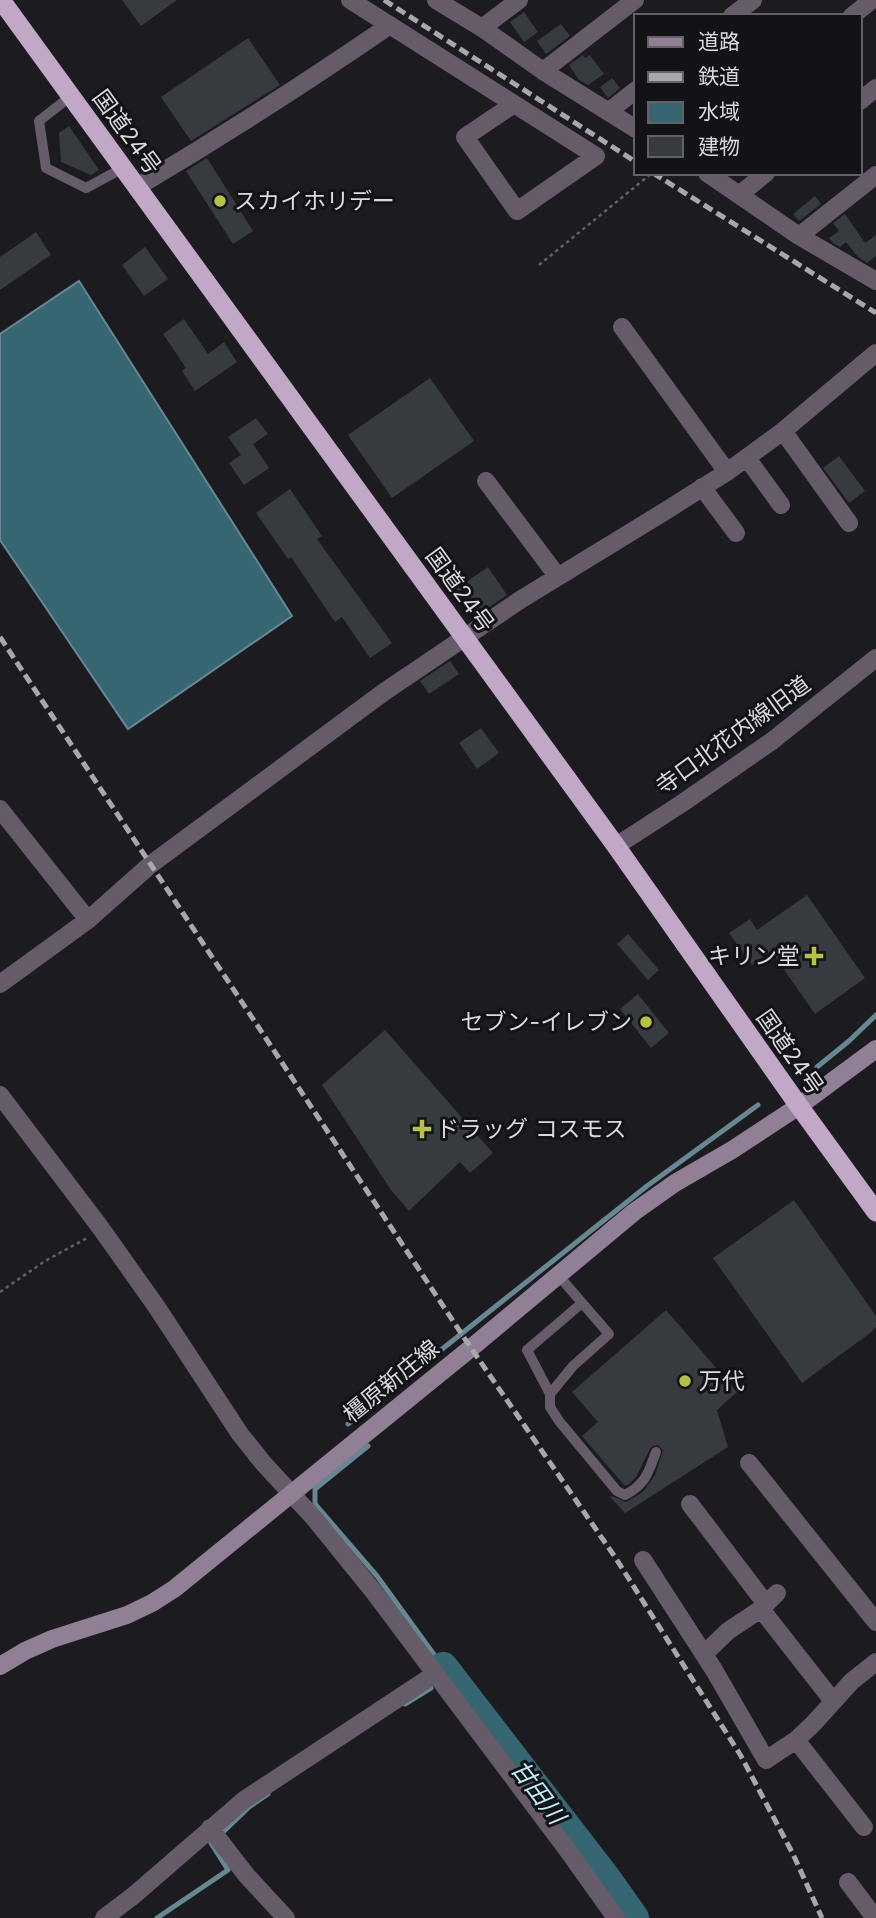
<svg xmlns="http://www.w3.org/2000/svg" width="876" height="1918" font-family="Inter,'Noto Sans JP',sans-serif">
  <rect width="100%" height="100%" fill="#1b1b20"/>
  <path fill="#366672" stroke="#678892" stroke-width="2" d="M 79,281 L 292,616 L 128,729 L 0,540 L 0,334 Z"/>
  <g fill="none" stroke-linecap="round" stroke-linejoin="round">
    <path stroke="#678892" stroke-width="5" d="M 817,1067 L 849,1041 L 876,1015
      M 348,1424 L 647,1186 L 758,1105
      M 368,1446 L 315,1489 L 315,1504 L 377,1576 L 443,1667
      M 405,1704 L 431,1688
      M 220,1835 L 249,1807 L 268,1794
      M 157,1918 L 228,1870 L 211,1843 L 212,1842"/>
    <path stroke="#366672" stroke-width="30" d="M 443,1667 L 605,1877 L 634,1918"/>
  </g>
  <path fill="#373b40" d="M 122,0 L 177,0 L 141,26 Z
    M 524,12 L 538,32 L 524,42 L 510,22 Z
    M 561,24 L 570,36 L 546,54 L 537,41 Z
    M 248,38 L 280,85 L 191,141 L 161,97 Z
    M 583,55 L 585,58 L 590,55 L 604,74 L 588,85 L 579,80 L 569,65 Z
    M 612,78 L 620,88 L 608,98 L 600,87 Z
    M 69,126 L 99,170 L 91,175 L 61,162 L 59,133 Z
    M 207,158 L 253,231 L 233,244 L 186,171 Z
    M 815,196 L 821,204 L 799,221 L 793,214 Z
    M 845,214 L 865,243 L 876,235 L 876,256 L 867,263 L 858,257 L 846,242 L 840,247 L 833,243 L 829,238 L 839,231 L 833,223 Z
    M 36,232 L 51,255 L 0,290 L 0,257 Z
    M 145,247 L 168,279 L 144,296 L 122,265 Z
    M 184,319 L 208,354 L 224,342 L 237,362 L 195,391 L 182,371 L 186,368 L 163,334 Z
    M 430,378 L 474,441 L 392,498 L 348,435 Z
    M 256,418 L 268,434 L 253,444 L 269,468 L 244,485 L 229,463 L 241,455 L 228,437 Z
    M 839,456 L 865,491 L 849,503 L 823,468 Z
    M 290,489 L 322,536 L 317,539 L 392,643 L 370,658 L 342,617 L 335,622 L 291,557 L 288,559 L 256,513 Z
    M 488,567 L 507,595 L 475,617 L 456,589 Z
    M 450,661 L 459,674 L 429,694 L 420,681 Z
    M 481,728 L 499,753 L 477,769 L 459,743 Z
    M 807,895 L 865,978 L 815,1014 L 771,951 L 752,965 L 729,933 L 750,919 L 757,930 Z
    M 628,934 L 659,970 L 648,980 L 617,944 Z
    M 638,994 L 669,1033 L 651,1048 L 620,1009 Z
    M 385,1030 L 493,1153 L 470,1173 L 460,1162 L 409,1211 L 391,1190 L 322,1085 Z
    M 794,1200 L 876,1316 L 876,1327 L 870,1333 L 802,1383 L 713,1258 Z
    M 666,1310 L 737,1392 L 717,1410 L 728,1447 L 625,1513 L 610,1497 L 612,1496 L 626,1502 L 643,1492 L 655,1475 L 663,1450 L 658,1445 L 651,1447 L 636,1477 L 628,1485 L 623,1486 L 624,1485 L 582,1436 L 598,1422 L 572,1392 Z"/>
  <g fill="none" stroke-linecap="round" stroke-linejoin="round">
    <path stroke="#616166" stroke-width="2.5" stroke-dasharray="3.5 3.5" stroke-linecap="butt" d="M 539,265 L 652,173
      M 0,1292 L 45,1261 L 87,1238"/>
    <path stroke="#665b68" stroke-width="10" d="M 71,96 L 39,121 L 46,168 L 86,188 L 123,168
      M 558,1275 L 609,1334 L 573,1366 L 550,1394 L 527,1350 L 582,1303
      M 550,1394 L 550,1407 L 559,1421 L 617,1491 L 625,1495 C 646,1484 648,1473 656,1452"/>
    <path stroke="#665b68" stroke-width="18" d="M 350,0 L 596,156 L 517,211 L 465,137 L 514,104
      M 436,0 L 482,28 L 543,71 L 636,129
      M 732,16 L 753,0
      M 852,16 L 872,0
      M 482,28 L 519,0
      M 543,71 L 635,0
      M 860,101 L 876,88
      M 608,112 L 636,90
      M 707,173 L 799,236 L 876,281
      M 137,187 C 223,136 307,82 390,25
      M 739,195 L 766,173
      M 799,236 L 876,175
      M 622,327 L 727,472
      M 783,431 L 849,523
      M 747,458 L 781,505
      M 486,481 L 558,577
      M 702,487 L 736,533
      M 0,809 L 88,920
      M 616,846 L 681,804 L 772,741 L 876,658
      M 0,984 L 88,920 L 150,865 L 384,692 L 520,600 L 667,510 L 727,472 L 783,431 L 876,353
      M 0,1095 L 100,1227 L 156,1306 L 240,1434 L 264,1464 L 314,1518 L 374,1592 L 566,1848 L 616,1918
      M 749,1463 L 876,1622
      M 690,1504 L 766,1604
      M 643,1560 L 714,1670 L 766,1760 L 796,1740 L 813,1724 L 852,1681 L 876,1662
      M 761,1609 L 833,1701
      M 704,1654 L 728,1631 L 761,1609 L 777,1593
      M 796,1740 L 864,1827
      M 210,1828 L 247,1876 L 286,1918
      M 848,1882 L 875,1918
      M 104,1918 L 133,1896 L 244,1800 L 435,1674"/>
    <path stroke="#917f95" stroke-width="18" d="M 0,1666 L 25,1651 L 52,1639 L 127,1615 L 152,1603 L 174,1589 L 471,1348 L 634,1212 L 675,1183 L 732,1150 L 799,1106 L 876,1049"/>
    <path stroke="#c2a8c7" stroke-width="19" d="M 1,0 L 616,846 L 799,1106 L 876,1212"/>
    <path stroke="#a7a7ac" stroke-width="5" stroke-dasharray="10 5" stroke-linecap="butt" d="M 384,0 L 636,162
      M 653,173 L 876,313
      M 0,637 L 471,1348 L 615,1557 L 741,1756 L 793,1854 L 822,1918"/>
  </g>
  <g fill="#b6c148" stroke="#121217" stroke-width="2.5">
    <circle cx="220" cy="201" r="7"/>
    <path d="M810.5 945.5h7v7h7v7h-7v7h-7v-7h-7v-7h7z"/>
    <circle cx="646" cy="1022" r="7"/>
    <path d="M418.5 1118.5h7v7h7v7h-7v7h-7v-7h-7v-7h7z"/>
    <circle cx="685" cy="1381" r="7"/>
  </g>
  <g text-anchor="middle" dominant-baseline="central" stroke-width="6" stroke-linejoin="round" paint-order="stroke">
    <g font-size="23" fill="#d9d9de" stroke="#121217">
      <text transform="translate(127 132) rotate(54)">国道24号</text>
      <text transform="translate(460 590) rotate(54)">国道24号</text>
      <text transform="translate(733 735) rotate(-36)">寺口北花内線旧道</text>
      <text transform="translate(790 1052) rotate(55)">国道24号</text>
      <text transform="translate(391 1381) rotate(-39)">橿原新庄線</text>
    </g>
    <g font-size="23" fill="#d9d9de" stroke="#121217" text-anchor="start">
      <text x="234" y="201">スカイホリデー</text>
      <text x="800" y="956" text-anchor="end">キリン堂</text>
      <text x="632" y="1022" text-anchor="end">セブン-イレブン</text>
      <text x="436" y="1129">ドラッグ コスモス</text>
      <text x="699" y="1381">万代</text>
    </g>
    <g font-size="24" font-style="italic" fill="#bfeefb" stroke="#121217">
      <text transform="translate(538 1792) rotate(53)">甘田川</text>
    </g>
  </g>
  <rect x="634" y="14" width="228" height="161" fill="#121217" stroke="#626267" stroke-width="2"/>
  <rect x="648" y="37" width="35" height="10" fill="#917f95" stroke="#626267" stroke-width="2"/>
  <text x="698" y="49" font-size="21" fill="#d9d9de">道路</text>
  <rect x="648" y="72" width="35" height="10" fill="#a7a7ac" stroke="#626267" stroke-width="2"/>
  <text x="698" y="84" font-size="21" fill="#d9d9de">鉄道</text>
  <rect x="648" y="102" width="35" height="21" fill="#366672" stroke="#626267" stroke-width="2"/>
  <text x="698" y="119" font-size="21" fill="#d9d9de">水域</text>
  <rect x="648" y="136" width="35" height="21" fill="#373b40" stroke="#626267" stroke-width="2"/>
  <text x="698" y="154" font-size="21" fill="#d9d9de">建物</text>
</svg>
